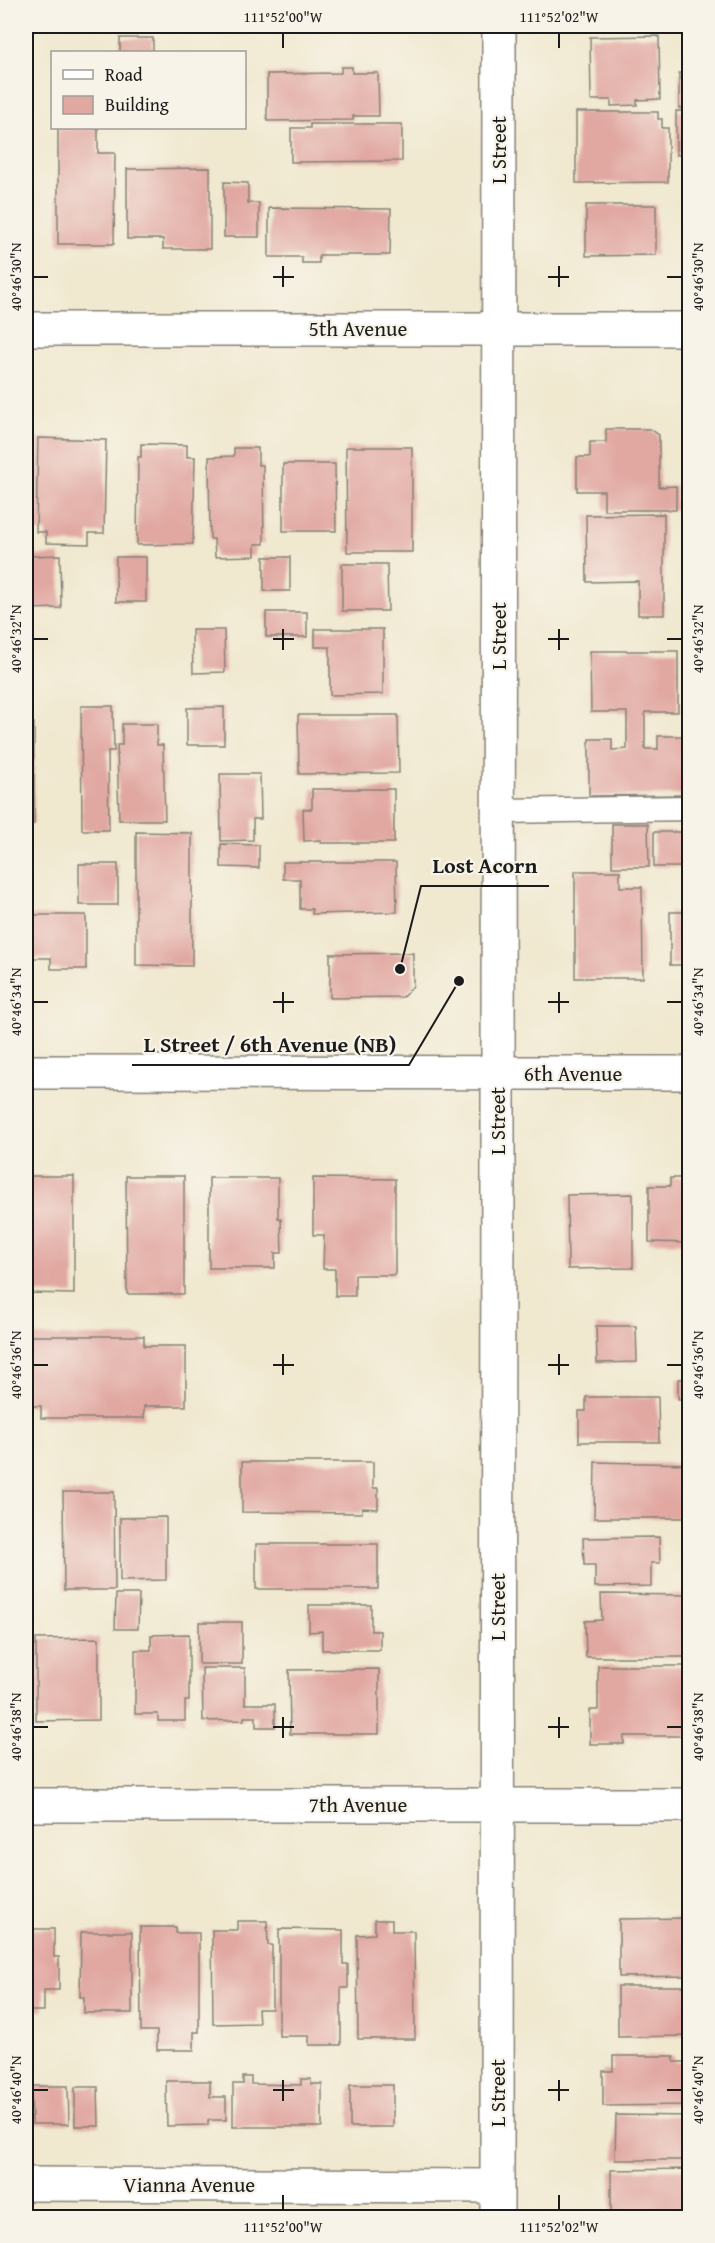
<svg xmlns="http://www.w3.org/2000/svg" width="715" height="2243" font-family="'Gentium Book Plus',serif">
  <rect width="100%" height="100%" fill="#f7f3e8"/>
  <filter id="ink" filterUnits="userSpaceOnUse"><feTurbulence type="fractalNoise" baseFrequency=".0167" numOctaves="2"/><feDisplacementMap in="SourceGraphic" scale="12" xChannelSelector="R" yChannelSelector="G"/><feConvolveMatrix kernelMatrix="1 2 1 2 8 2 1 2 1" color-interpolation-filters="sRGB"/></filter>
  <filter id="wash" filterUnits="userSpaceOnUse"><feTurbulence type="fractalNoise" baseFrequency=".008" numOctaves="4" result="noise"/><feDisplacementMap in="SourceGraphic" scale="24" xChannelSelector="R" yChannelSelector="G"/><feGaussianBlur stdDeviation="1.35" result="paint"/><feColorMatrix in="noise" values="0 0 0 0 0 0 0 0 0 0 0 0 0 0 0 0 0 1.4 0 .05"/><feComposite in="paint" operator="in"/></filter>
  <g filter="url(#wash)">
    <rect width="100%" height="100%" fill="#f0e8cf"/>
    <g id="blocks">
      <path fill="#e1a8a2" d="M 659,36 L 660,99 L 637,100 L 637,105 L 611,106 L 611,100 L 591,100 L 590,37 Z
        M 120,38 L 153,38 L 153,52 L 120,52 Z
        M 341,67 L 352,67 L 352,73 L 378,73 L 379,116 L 353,116 L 353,120 L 267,121 L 267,74 L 341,73 Z
        M 679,73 L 690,73 L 690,108 L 679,108 Z
        M 676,111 L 690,111 L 690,155 L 676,155 Z
        M 576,112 L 658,112 L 658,119 L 662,119 L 662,128 L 668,128 L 668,182 L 576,183 Z
        M 310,124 L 402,124 L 402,161 L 291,162 L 291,128 L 310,128 Z
        M 98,128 L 98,153 L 115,153 L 114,244 L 58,244 L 58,129 Z
        M 210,168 L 210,249 L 163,249 L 163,239 L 127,239 L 127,169 Z
        M 224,182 L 248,183 L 248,203 L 259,203 L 259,237 L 224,237 Z
        M 586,205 L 656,205 L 656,255 L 586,256 Z
        M 269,208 L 391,209 L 390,255 L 319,255 L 319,263 L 302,263 L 302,257 L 269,257 Z
        M 606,429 L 650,429 L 659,435 L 659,487 L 676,486 L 676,510 L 604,510 L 604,491 L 577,491 L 577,457 L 590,457 L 590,442 L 606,442 Z
        M 26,436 L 29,436 L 28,526 L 26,526 Z
        M 38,438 L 106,440 L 104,533 L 89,533 L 89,544 L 46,543 L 46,532 L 36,532 Z
        M 141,444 L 187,445 L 187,457 L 195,457 L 193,544 L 137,545 L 138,457 L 141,457 Z
        M 346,447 L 412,447 L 412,552 L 347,552 Z
        M 234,448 L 258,448 L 258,465 L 263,465 L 264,544 L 255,544 L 255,556 L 215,557 L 214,539 L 210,539 L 209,457 L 234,456 Z
        M 283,464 L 335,464 L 336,531 L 283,531 Z
        M 664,514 L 664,615 L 638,615 L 638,581 L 587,582 L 586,515 Z
        M 60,555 L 61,608 L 26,609 L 26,585 L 29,585 L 29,556 Z
        M 116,557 L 146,557 L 146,602 L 116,602 Z
        M 264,557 L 290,557 L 290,591 L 264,591 Z
        M 342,564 L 387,564 L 388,611 L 342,611 Z
        M 266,612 L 307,612 L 307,637 L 266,637 Z
        M 315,629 L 383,629 L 383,694 L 330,695 L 330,647 L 315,647 Z
        M 192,630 L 224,630 L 225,672 L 193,673 Z
        M 590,651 L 678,651 L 678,712 L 645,712 L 645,749 L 658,749 L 658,736 L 690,736 L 690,795 L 589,796 L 589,739 L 612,739 L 612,750 L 627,749 L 627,712 L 591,712 Z
        M 81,706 L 113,706 L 114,751 L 108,751 L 109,830 L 82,830 Z
        M 224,707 L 224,745 L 187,745 L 187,708 Z
        M 298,715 L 398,715 L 399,773 L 299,774 Z
        M 26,723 L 34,723 L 34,824 L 26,824 Z
        M 122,724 L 157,724 L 157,745 L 163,745 L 165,820 L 119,820 L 117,745 L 122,745 Z
        M 220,774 L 260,774 L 261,819 L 253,819 L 253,840 L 221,841 Z
        M 312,789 L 394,789 L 394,843 L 321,843 L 321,840 L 304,841 L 303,809 L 312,809 Z
        M 612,824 L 648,824 L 649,867 L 612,867 Z
        M 136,832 L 192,833 L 192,966 L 136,965 Z
        M 654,832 L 684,832 L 684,867 L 654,867 Z
        M 221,844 L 259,845 L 259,868 L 221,867 Z
        M 283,862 L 396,862 L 397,912 L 312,914 L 312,909 L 300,909 L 300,879 L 283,879 Z
        M 79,864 L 118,864 L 118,905 L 79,905 Z
        M 575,871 L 620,871 L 620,887 L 642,887 L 643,978 L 575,978 Z
        M 670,912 L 690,912 L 690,965 L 670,965 Z
        M 26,915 L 86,915 L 86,969 L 51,969 L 51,958 L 26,958 Z
        M 413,953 L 413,986 L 403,997 L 330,998 L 330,954 Z
        M 26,1176 L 74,1176 L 74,1294 L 26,1293 Z
        M 126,1176 L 184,1176 L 184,1294 L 127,1294 Z
        M 209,1178 L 278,1178 L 278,1218 L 281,1219 L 282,1253 L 275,1253 L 275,1268 L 209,1268 Z
        M 313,1178 L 395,1179 L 395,1275 L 355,1275 L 355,1296 L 335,1296 L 335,1269 L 323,1269 L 324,1235 L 313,1235 Z
        M 670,1178 L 690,1178 L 690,1243 L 649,1242 L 649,1186 L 670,1186 Z
        M 633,1194 L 633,1268 L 568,1269 L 567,1195 Z
        M 596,1326 L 636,1326 L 637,1362 L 597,1363 Z
        M 26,1336 L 144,1336 L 144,1346 L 186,1346 L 186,1406 L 144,1406 L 144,1418 L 41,1418 L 41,1406 L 26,1406 Z
        M 678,1379 L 690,1379 L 690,1399 L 678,1399 Z
        M 586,1397 L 658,1397 L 659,1442 L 579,1442 L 579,1411 L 586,1411 Z
        M 242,1462 L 373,1462 L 373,1488 L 378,1488 L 378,1509 L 362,1508 L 362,1513 L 242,1512 Z
        M 595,1462 L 690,1464 L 690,1518 L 594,1518 Z
        M 63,1492 L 114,1492 L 115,1590 L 64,1590 Z
        M 166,1517 L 166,1580 L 120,1581 L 120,1518 Z
        M 659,1537 L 660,1563 L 651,1563 L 651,1586 L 595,1587 L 595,1565 L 584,1565 L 583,1538 Z
        M 256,1544 L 378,1544 L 378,1589 L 256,1589 Z
        M 116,1594 L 139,1594 L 138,1629 L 115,1629 Z
        M 601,1594 L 690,1595 L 690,1657 L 586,1657 L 585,1621 L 602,1620 Z
        M 309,1605 L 371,1605 L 371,1631 L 380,1631 L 380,1650 L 322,1650 L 322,1631 L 309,1632 Z
        M 199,1622 L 242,1622 L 242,1664 L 199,1664 Z
        M 189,1634 L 189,1701 L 185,1701 L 185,1721 L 158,1721 L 158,1714 L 135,1714 L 135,1650 L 151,1650 L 151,1635 Z
        M 99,1638 L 99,1720 L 36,1721 L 36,1639 Z
        M 598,1666 L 690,1666 L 690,1736 L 624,1736 L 624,1744 L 590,1744 L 590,1710 L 598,1710 Z
        M 202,1668 L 245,1668 L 245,1704 L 275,1704 L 275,1727 L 256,1727 L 256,1717 L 244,1717 L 244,1720 L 203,1721 Z
        M 379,1669 L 379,1734 L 290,1734 L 289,1670 Z
        M 690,1918 L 690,1976 L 619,1977 L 619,1919 Z
        M 375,1920 L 392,1920 L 392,1931 L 414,1931 L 415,2039 L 358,2039 L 357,1935 L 375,1934 Z
        M 237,1921 L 267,1921 L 268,1945 L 272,1945 L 272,2009 L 258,2009 L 259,2023 L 213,2024 L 212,1930 L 237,1930 Z
        M 140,1927 L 176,1927 L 176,1933 L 199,1933 L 199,2032 L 194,2032 L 194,2050 L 157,2050 L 157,2031 L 141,2031 Z
        M 26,1929 L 54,1929 L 54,1957 L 59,1957 L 59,1990 L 44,1990 L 44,2011 L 26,2011 Z
        M 279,1929 L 343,1930 L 343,1964 L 348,1964 L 348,1988 L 341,1988 L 341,2045 L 309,2045 L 309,2036 L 279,2036 Z
        M 81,1932 L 132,1932 L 132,2013 L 84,2013 L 84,1997 L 80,1997 Z
        M 618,1986 L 690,1986 L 690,2036 L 618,2037 Z
        M 613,2056 L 674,2056 L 674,2062 L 686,2062 L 687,2105 L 603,2106 L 603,2071 L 613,2071 Z
        M 243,2077 L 251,2077 L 251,2084 L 301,2085 L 301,2079 L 311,2079 L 311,2084 L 322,2084 L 322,2127 L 233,2127 L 233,2084 L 243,2084 Z
        M 166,2081 L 210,2081 L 210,2097 L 226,2097 L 226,2120 L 208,2120 L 208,2125 L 167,2126 Z
        M 350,2085 L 393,2085 L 393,2127 L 350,2127 Z
        M 31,2086 L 68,2086 L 69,2124 L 32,2124 Z
        M 75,2087 L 98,2087 L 99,2126 L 75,2126 Z
        M 616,2115 L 690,2116 L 690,2160 L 615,2160 Z
        M 690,2169 L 690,2218 L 611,2218 L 611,2170 Z"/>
    </g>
  </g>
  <g filter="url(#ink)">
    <use href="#blocks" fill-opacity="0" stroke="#868276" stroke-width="1.5"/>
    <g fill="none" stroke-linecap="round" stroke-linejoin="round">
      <defs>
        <path id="service" d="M 498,811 L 690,808"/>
        <path id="minor" d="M 26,329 L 690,329
          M 26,1072 L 690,1073
          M 26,1805 L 690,1805
          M 26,2184 L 497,2186
          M 497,2218 L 499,26"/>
      </defs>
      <use href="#service" stroke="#868276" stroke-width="27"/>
      <use href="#minor" stroke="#868276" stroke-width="36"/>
      <use href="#service" stroke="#fff" stroke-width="24"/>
      <use href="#minor" stroke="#fff" stroke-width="33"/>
    </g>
  </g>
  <path fill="none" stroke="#1c1c1c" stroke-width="2" d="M 283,33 L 283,48M 559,33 L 559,48M 283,266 L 283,287M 559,266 L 559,287M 33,277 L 48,277M 273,277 L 294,277M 548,277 L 569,277M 667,277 L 682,277M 283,629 L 283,650M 559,629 L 559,650M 33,639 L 48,639M 273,639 L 294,639M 548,639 L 569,639M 667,639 L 682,639M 283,992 L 283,1013M 559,992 L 559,1013M 33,1002 L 48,1002M 273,1002 L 294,1002M 548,1002 L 569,1002M 667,1002 L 682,1002M 283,1354 L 283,1375M 559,1354 L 559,1375M 33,1365 L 48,1365M 273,1365 L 294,1365M 548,1365 L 569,1365M 667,1365 L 682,1365M 283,1717 L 283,1738M 559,1717 L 559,1738M 33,1727 L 48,1727M 273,1727 L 294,1727M 548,1727 L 569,1727M 667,1727 L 682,1727M 283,2080 L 283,2101M 559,2080 L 559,2101M 33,2090 L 48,2090M 273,2090 L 294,2090M 548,2090 L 569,2090M 667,2090 L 682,2090M 283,2195 L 283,2210M 559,2195 L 559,2210"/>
  <g text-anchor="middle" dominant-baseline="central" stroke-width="4.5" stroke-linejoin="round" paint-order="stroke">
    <g font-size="21" fill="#1c1c1c" stroke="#f7f3e8">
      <text transform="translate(498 150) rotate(-90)">L Street</text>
      <text x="358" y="328">5th Avenue</text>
      <text transform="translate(498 636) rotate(-90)">L Street</text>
      <text x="573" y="1073">6th Avenue</text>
      <text transform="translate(497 1121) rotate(-90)">L Street</text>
      <text transform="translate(497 1607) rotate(-90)">L Street</text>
      <text x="358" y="1804">7th Avenue</text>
      <text transform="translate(497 2093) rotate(-90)">L Street</text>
      <text x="189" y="2184">Vianna Avenue</text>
    </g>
  </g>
  <path fill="none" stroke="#1c1c1c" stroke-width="2" d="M400 969L421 886H549M459 981L409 1065H132"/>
  <g fill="#1c1c1c" stroke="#f7f3e8" stroke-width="2">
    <circle cx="400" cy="969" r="6"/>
    <circle cx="459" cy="981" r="6"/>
  </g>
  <g font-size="22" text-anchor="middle" font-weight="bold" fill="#1c1c1c" stroke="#f7f3e8" stroke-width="4.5" stroke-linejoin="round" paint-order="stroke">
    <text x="485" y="873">Lost Acorn</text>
    <text x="270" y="1052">L Street / 6th Avenue (NB)</text>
  </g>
  <rect width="715" height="2243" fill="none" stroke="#f7f3e8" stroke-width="66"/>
  <rect x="51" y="51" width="195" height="78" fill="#f7f3e8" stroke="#9f9d96" stroke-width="1.5"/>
  <rect x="63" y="70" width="30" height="9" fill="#ffffff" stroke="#9f9d96" stroke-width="1.5"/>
  <text x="105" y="81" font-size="18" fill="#1c1c1c">Road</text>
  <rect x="63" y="96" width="30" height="18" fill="#e1a8a2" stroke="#9f9d96" stroke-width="1.5"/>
  <text x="105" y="111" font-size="18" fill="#1c1c1c">Building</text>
  <rect x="33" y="33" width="649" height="2177" fill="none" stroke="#1c1c1c" stroke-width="2"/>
  <g font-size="15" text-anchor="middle" fill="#1c1c1c">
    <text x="283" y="22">111°52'00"W</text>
    <text x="559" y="22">111°52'02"W</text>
    <text transform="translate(698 277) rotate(-90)" y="5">40°46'30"N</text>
    <text transform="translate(16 277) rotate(-90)" y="5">40°46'30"N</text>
    <text transform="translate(698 639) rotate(-90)" y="5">40°46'32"N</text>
    <text transform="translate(16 639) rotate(-90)" y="5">40°46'32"N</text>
    <text transform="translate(16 1002) rotate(-90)" y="5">40°46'34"N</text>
    <text transform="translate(698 1002) rotate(-90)" y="5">40°46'34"N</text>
    <text transform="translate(16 1365) rotate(-90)" y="5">40°46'36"N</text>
    <text transform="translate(698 1365) rotate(-90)" y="5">40°46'36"N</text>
    <text transform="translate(698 1727) rotate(-90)" y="5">40°46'38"N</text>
    <text transform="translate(16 1727) rotate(-90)" y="5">40°46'38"N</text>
    <text transform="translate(698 2090) rotate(-90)" y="5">40°46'40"N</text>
    <text transform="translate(16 2090) rotate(-90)" y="5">40°46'40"N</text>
    <text x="283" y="2232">111°52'00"W</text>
    <text x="559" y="2232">111°52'02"W</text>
  </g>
</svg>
